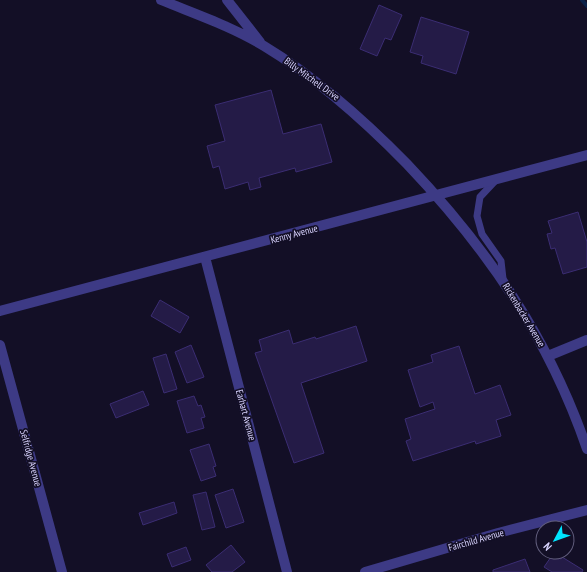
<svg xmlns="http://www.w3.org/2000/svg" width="587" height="572" font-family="'PT Sans Narrow',sans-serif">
  <rect width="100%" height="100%" fill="#130f26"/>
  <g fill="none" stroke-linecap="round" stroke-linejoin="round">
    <path stroke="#0c2248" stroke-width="4" d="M 582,0 L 587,6"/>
  </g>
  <path fill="#241b47" stroke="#3b2d73" d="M 379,5 L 402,15 L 391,40 L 385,38 L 377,56 L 360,49 Z
    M 421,17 L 469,32 L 456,74 L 421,63 L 423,56 L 410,52 Z
    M 271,90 L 283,134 L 321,124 L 332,162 L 296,172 L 295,168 L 259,178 L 261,187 L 250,190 L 248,182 L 225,189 L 219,166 L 213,168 L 207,146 L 225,141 L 215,105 Z
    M 578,212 L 587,242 L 587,267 L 563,274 L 555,248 L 551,249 L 547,234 L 552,233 L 548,221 Z
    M 160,300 L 189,317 L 180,333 L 151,316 Z
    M 356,326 L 367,361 L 301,383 L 324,453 L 294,463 L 255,353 L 262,351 L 259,340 L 289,330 L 293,344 L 315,337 L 316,339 Z
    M 191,345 L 204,377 L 187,383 L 175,352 Z
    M 459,346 L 475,394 L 500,385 L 511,415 L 496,420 L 501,436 L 476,444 L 475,441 L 413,461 L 406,441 L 411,439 L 405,419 L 435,409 L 433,402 L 420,407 L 408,370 L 433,362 L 431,355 Z
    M 166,354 L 177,389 L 164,393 L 153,358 Z
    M 143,391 L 149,405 L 116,418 L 110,404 Z
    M 194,396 L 198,406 L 201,405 L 205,417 L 201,418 L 204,428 L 187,433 L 177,401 Z
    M 209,444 L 216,466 L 213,467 L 216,476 L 201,481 L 190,450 Z
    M 233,489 L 244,522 L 226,528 L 215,495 Z
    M 206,492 L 215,527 L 202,530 L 193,495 Z
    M 174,502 L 177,513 L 143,525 L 139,513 Z
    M 231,545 L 245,562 L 232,572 L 212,572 L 206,565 Z
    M 186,547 L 191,560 L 172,567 L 167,554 Z
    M 553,554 L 561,559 L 562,557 L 583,570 L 582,572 L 552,572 L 544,567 Z
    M 525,559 L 530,572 L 493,572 L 493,570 Z"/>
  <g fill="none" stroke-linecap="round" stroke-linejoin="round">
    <path stroke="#3d3a85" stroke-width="7" d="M 495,181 L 480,197 L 477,216 L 482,234 L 501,261 L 503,279"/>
    <path stroke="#3d3a85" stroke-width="10" d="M 161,0 C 195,14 231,26 264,46 C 317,78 363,119 407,164 C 487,248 549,338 587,449
      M 227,0 L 260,42
      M 205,257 L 287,572
      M 0,311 L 587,155
      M 0,345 L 62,572
      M 548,356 L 587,340
      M 365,572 L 498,533 L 587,510"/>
  </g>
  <g text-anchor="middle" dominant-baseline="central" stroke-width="3.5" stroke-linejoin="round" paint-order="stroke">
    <g font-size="10" fill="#d9d4ff" stroke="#130f26">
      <text transform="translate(312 79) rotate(36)">Billy Mitchell Drive</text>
      <text transform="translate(294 234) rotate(-15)">Kenny Avenue</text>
      <text transform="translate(524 315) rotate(59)">Rickenbacker Avenue</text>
      <text transform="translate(246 415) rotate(75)">Earhart Avenue</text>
      <text transform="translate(31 458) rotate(75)">Selfridge Avenue</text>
      <text transform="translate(476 540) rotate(-16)">Fairchild Avenue</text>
    </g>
  </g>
  <g transform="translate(555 540) rotate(229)"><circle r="19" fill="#130f26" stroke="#625e7d"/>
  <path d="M0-3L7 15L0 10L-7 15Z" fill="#00e5ff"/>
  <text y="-6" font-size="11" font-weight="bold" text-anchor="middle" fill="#d9d4ff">N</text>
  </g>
</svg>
